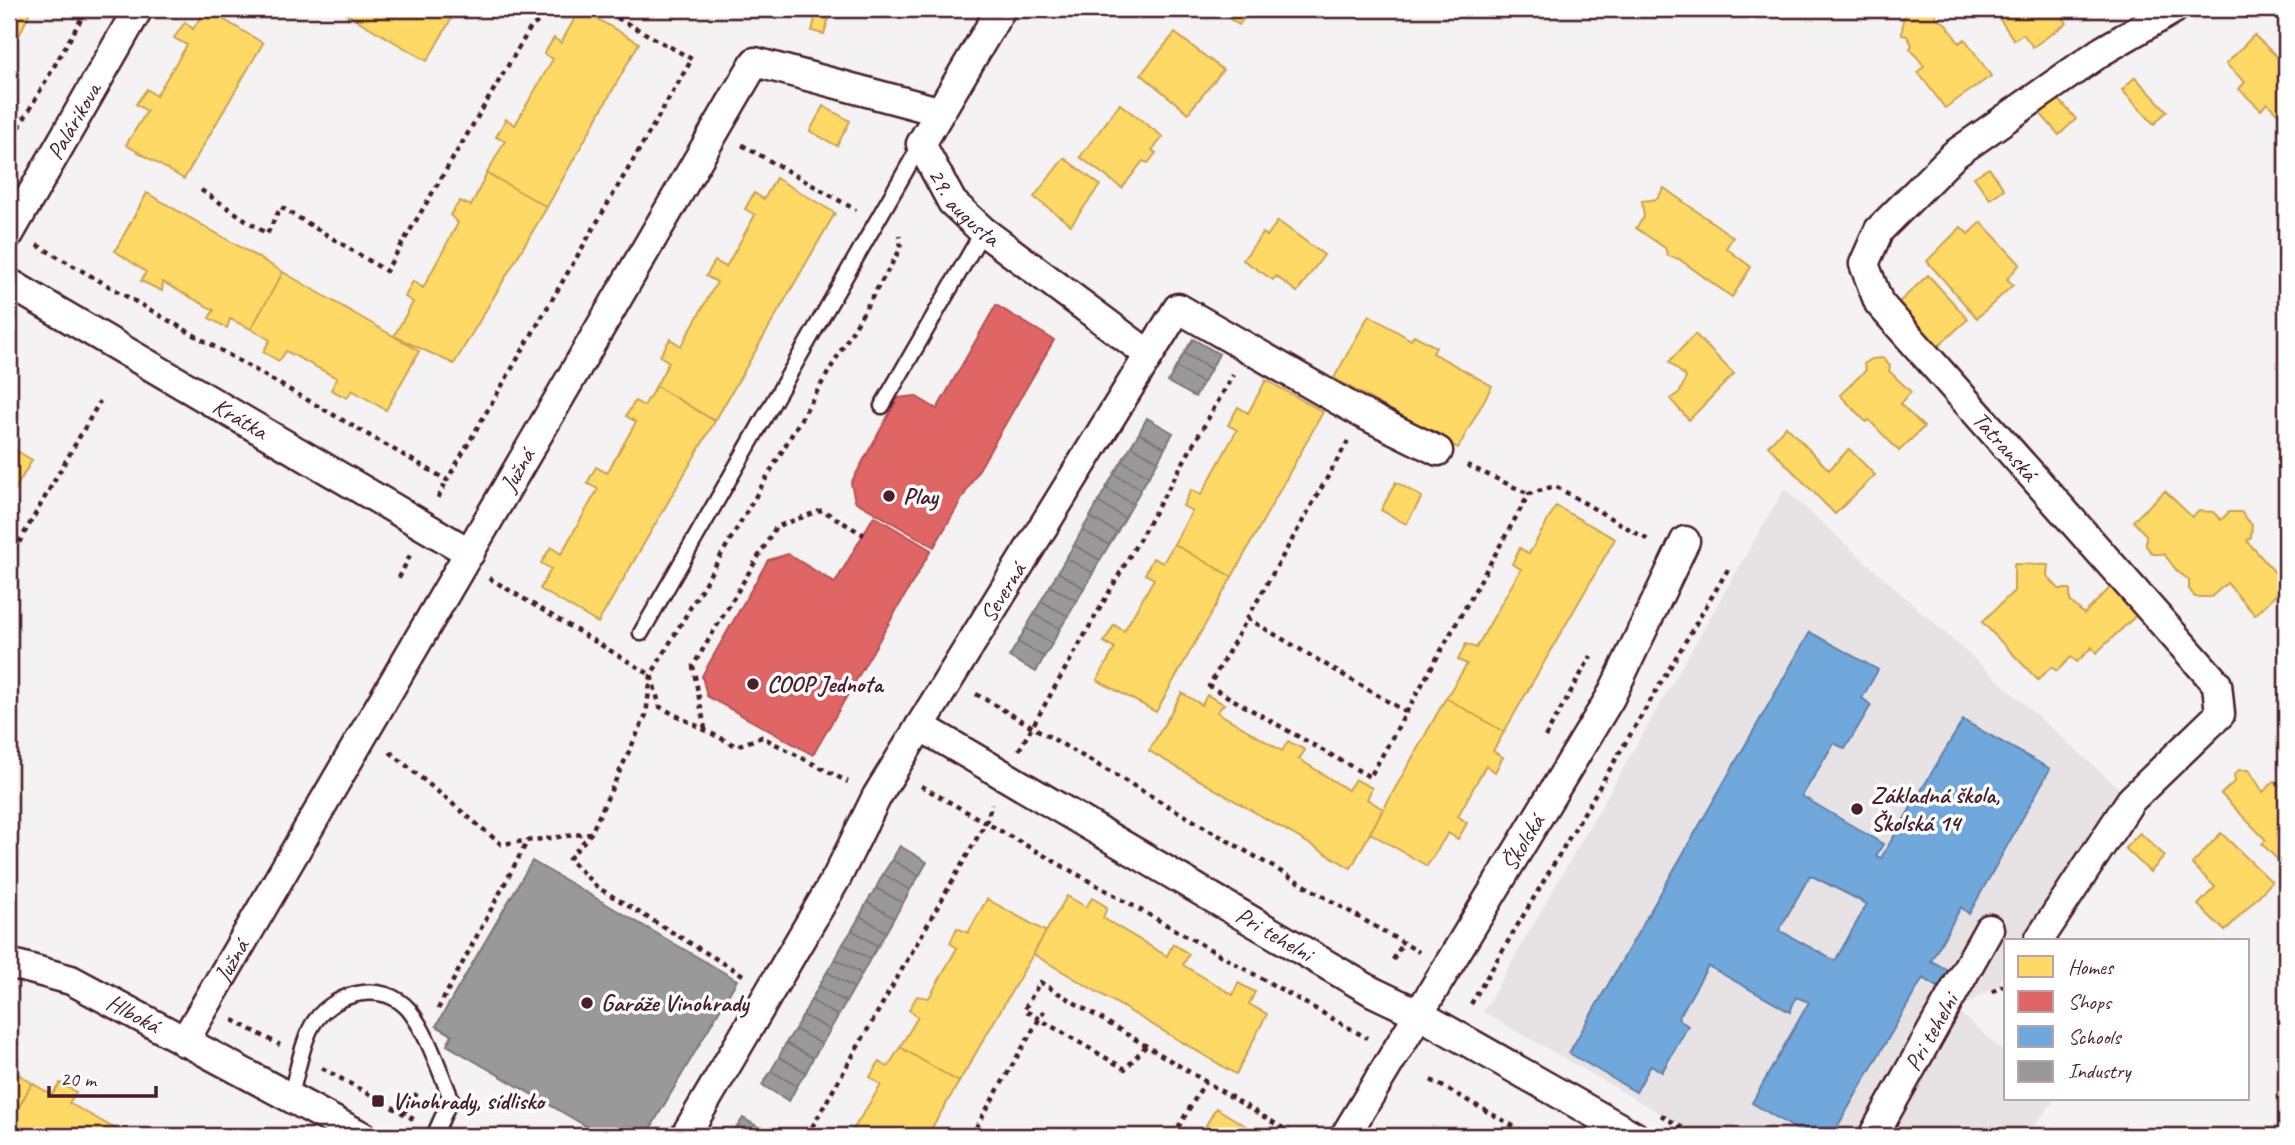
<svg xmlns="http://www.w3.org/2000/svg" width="2295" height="1145" font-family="Caveat,sans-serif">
  <rect width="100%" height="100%" fill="#f4f2f2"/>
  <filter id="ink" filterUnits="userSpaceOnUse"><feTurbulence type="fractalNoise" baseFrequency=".0143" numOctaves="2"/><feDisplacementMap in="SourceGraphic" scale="14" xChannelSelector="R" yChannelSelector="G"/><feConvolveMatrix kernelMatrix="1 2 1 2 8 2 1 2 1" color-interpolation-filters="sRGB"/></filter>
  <g filter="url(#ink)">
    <path fill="#e7e2e3" d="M 1784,489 L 2126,795 L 2026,940 L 2006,940 L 2006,971 L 1997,986 L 1957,1010 L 2006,1054 L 2006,1098 L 2056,1098 L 2026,1136 L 1700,1136 L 1483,1012 Z"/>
    <path fill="#ffd966" stroke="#c9a154" stroke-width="2" d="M 9,9 L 31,9 L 16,43 L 9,41 Z
      M 206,9 L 263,43 L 184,179 L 126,145 L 147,111 L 136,104 L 147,89 L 156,96 L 187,45 L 174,38 L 185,22 L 193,29 Z
      M 338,9 L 457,9 L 427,61 Z
      M 580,9 L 639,43 L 547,207 L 487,173 L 505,141 L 496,137 L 506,119 L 515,125 L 553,59 L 544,54 L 554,38 L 561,43 Z
      M 782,9 L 831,9 L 824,34 L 812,31 L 815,19 Z
      M 883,9 L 907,9 L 888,18 Z
      M 1215,9 L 1251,9 L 1239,25 Z
      M 1915,9 L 1936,11 L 1936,17 L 1946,24 L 1959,43 L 1965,39 L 1991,76 L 1945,108 L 1918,72 L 1924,66 L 1910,48 L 1912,45 L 1907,36 L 1902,35 L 1903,17 Z
      M 1993,9 L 2057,9 L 2067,23 L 2033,47 L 2023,34 L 2014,40 Z
      M 2272,9 L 2286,9 L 2286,23 Z
      M 1175,33 L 1223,70 L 1188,113 L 1141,74 Z
      M 2254,35 L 2286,65 L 2286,111 L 2281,117 L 2267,103 L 2261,110 L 2239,89 L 2245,82 L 2226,64 Z
      M 9,41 L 16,43 L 9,60 Z
      M 2135,77 L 2167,111 L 2154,124 L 2122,90 Z
      M 2056,96 L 2076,119 L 2059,135 L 2039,112 Z
      M 1120,104 L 1163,137 L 1152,150 L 1156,153 L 1148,163 L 1143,161 L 1122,188 L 1080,157 Z
      M 823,106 L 850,121 L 837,146 L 810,131 Z
      M 1064,158 L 1100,185 L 1071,225 L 1034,197 Z
      M 1989,168 L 2004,189 L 1990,199 L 1974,177 Z
      M 487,173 L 547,207 L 454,364 L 394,336 L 413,302 L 405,297 L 413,281 L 423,288 L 458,223 L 450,215 L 460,201 L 471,206 Z
      M 776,178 L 835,213 L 715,421 L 656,386 L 669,362 L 660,356 L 670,339 L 681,346 L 717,282 L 706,276 L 715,261 L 726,267 L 755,215 L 745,209 L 754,193 L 764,199 Z
      M 1664,188 L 1733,237 L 1726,248 L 1751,267 L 1732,297 L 1679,259 L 1668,256 L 1665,248 L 1636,228 L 1644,217 L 1642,201 L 1657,199 Z
      M 147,193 L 283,272 L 251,329 L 230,319 L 227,328 L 209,318 L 214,310 L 163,282 L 162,291 L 141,281 L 146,272 L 115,251 Z
      M 1278,221 L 1324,255 L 1297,292 L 1276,276 L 1273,280 L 1243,260 L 1263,233 L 1267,236 Z
      M 1981,222 L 2020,264 L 2007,279 L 2013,285 L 1977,318 L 1927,261 L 1961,227 L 1968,234 Z
      M 283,272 L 419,351 L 386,410 L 352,390 L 347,398 L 331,390 L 337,378 L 286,351 L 279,361 L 263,352 L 270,340 L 251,329 Z
      M 1928,275 L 1968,319 L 1934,350 L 1894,307 Z
      M 1369,315 L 1411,340 L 1414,335 L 1436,347 L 1433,353 L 1492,386 L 1458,448 L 1334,378 Z
      M 1695,334 L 1734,374 L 1689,420 L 1670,399 L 1680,392 L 1686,377 L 1669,362 Z
      M 1883,358 L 1890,366 L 1889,371 L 1911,392 L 1900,404 L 1924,427 L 1899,451 L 1869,420 L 1866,422 L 1840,395 L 1866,370 L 1864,364 L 1872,359 Z
      M 1266,380 L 1323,412 L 1232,577 L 1174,544 L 1192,511 L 1183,506 L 1191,490 L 1201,495 L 1237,430 L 1228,425 L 1238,407 L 1248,413 Z
      M 656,386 L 715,421 L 598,623 L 540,589 L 551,569 L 541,563 L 551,547 L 561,554 L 598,489 L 587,483 L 596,467 L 607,473 L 636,422 L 626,416 L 635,401 L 644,406 Z
      M 1786,426 L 1829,470 L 1849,449 L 1875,475 L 1835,514 L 1768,446 Z
      M 9,446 L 32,460 L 9,500 Z
      M 1396,482 L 1422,497 L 1406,524 L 1381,510 Z
      M 2165,491 L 2192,517 L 2199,511 L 2213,512 L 2221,520 L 2229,512 L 2241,512 L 2252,525 L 2251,537 L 2247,541 L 2286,585 L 2255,615 L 2227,583 L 2211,597 L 2195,597 L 2189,589 L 2189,580 L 2177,571 L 2164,554 L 2153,554 L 2146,546 L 2146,535 L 2133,521 Z
      M 1556,506 L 1615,539 L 1504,732 L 1446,698 L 1467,664 L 1458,660 L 1466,644 L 1476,648 L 1521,569 L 1512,564 L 1520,548 L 1529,554 Z
      M 1174,544 L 1232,577 L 1156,712 L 1097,680 L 1115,648 L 1104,642 L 1114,625 L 1124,631 L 1154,579 L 1145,574 L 1153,558 L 1163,563 Z
      M 2014,564 L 2048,565 L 2047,576 L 2059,589 L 2070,589 L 2070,601 L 2084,614 L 2113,585 L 2139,613 L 2096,653 L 2092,647 L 2077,662 L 2071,657 L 2057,671 L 2051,667 L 2038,680 L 1982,622 L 2014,591 Z
      M 1182,693 L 1202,705 L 1207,695 L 1224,704 L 1217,712 L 1282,751 L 1288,741 L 1305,750 L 1299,759 L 1348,790 L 1355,779 L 1372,788 L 1367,799 L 1383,809 L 1351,868 L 1149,751 Z
      M 1446,698 L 1504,732 L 1493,751 L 1503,757 L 1495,772 L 1486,765 L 1458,816 L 1467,823 L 1458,839 L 1448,833 L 1427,866 L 1370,833 Z
      M 2239,770 L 2249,770 L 2263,792 L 2275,781 L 2286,793 L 2286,863 L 2284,866 L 2262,844 L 2266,840 L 2221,794 L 2235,781 L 2234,775 Z
      M 2140,833 L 2165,856 L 2150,872 L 2125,848 Z
      M 2221,833 L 2272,882 L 2225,931 L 2198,905 L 2215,887 L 2192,864 Z
      M 1067,896 L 1086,907 L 1092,898 L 1107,907 L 1103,918 L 1167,956 L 1173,944 L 1189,954 L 1183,965 L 1233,995 L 1238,983 L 1255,992 L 1249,1004 L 1267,1014 L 1236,1074 L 1033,954 Z
      M 987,899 L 1046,932 L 959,1082 L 900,1047 L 918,1017 L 909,1010 L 917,996 L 929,998 L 957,948 L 950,943 L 957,928 L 968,933 Z
      M 900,1047 L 959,1082 L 927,1136 L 849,1136 L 881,1085 L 870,1077 L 879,1062 L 888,1067 Z
      M 9,1068 L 32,1083 L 9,1125 Z
      M 32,1083 L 52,1095 L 60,1083 L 76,1092 L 69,1103 L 128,1136 L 9,1136 L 9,1125 Z
      M 1216,1108 L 1262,1136 L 1200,1136 Z"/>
    <path fill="#e06666" stroke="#b35154" stroke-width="2" d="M 996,305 L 1054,340 L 934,547 L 855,501 L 851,483 L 898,398 L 915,396 L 937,409 Z
      M 874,516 L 931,550 L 813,755 L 707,696 L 702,676 L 768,560 L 788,554 L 835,583 Z"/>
    <path fill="#6fa8dc" stroke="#647fa7" stroke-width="2" fill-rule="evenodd" d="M 1810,632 L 1878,670 L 1862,698 L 1871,705 L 1845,749 L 1834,743 L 1802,796 L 1883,844 L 1876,856 L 1881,858 L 1963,720 L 2050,769 L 1969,914 L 1961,907 L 1931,961 L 1953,973 L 1943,990 L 1923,978 L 1832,1136 L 1808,1136 L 1752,1103 L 1809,1002 L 1796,997 L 1790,1012 L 1708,966 L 1678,1019 L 1688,1026 L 1662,1072 L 1651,1065 L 1636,1092 L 1569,1053 ZM 1810,875 L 1867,904 L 1835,961 L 1779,930 Z"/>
    <path fill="#999" stroke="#817478" stroke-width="2" d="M 1193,339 L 1219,354 L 1211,369 L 1184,353 Z
      M 1184,353 L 1211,369 L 1203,383 L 1176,367 Z
      M 1176,367 L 1203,383 L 1195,397 L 1168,382 Z
      M 1147,418 L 1173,433 L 1165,448 L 1139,433 Z
      M 1139,433 L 1165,448 L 1158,461 L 1131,446 Z
      M 1131,446 L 1158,461 L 1149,476 L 1122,461 Z
      M 1122,461 L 1149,476 L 1141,489 L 1114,474 Z
      M 1114,474 L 1141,489 L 1133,504 L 1106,488 Z
      M 1106,488 L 1133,504 L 1125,518 L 1098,502 Z
      M 1098,502 L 1125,518 L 1117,532 L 1090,517 Z
      M 1090,517 L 1117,532 L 1109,545 L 1082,530 Z
      M 1082,530 L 1109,545 L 1100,560 L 1074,545 Z
      M 1074,545 L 1100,560 L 1093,573 L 1066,558 Z
      M 1066,558 L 1093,573 L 1084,588 L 1058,572 Z
      M 1058,572 L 1084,588 L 1077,601 L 1050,586 Z
      M 1050,586 L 1077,601 L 1068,616 L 1041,601 Z
      M 1041,601 L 1068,616 L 1060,629 L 1034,614 Z
      M 1034,614 L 1060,629 L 1052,644 L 1026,628 Z
      M 1026,628 L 1052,644 L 1044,657 L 1018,642 Z
      M 1018,642 L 1044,657 L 1036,672 L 1009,657 Z
      M 900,846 L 927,862 L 919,876 L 892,860 Z
      M 892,860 L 919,876 L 910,890 L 883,874 Z
      M 532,861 L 737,980 L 646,1136 L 603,1136 L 447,1045 L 452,1035 L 436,1026 Z
      M 883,874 L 910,890 L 903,903 L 876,888 Z
      M 876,888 L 903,903 L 894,918 L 867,902 Z
      M 867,902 L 894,918 L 886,932 L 860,916 Z
      M 860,916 L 886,932 L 878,946 L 852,930 Z
      M 852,930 L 878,946 L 870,959 L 843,944 Z
      M 843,944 L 870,959 L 862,974 L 835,959 Z
      M 835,959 L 862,974 L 854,988 L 827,972 Z
      M 827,972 L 854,988 L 846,1002 L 819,986 Z
      M 819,986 L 846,1002 L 838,1016 L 811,1000 Z
      M 811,1000 L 838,1016 L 830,1030 L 803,1015 Z
      M 803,1015 L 830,1030 L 822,1044 L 795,1029 Z
      M 795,1029 L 822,1044 L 813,1058 L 786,1043 Z
      M 786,1043 L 813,1058 L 806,1072 L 779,1057 Z
      M 779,1057 L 806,1072 L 797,1086 L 771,1071 Z
      M 771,1071 L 797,1086 L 789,1101 L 762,1085 Z
      M 743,1118 L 769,1133 L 767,1136 L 740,1136 L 733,1133 Z"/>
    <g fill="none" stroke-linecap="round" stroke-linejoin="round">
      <defs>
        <path id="service" d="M 882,406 L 983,231
          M 641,633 L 921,144
          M 290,1098 C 296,1078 303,1037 315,1021 C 336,992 383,980 409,1010 C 428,1034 439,1070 451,1098 L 434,1136"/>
        <g id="minor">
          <path id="s1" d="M 1001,9 L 921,144 L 952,202 L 983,231 L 1148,354"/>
          <path id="s2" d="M 9,234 L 138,9"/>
          <path id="s3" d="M 9,283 L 470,553"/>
          <path id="s4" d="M 920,726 L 1373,992 L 1417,1013 L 1634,1136"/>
          <path d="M 2039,940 L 2131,800 L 2220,714 L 2217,684 L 1879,303 L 1864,264 L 1879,230 L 1955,154 L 2102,51 L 2174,9"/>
          <path id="s5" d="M 9,963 L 71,980 L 362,1136"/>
          <path id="s6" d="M 184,1042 L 755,62 L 938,111"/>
          <path id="s7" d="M 685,1136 L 837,877 L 877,796 L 1178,308 L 1363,414 L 1438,451"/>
          <path id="s8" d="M 1345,1136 L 1610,698 L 1685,541"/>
          <path id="s9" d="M 1873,1136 L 1989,929"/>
        </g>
      </defs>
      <use href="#service" stroke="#4a1f2b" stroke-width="19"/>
      <use href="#minor" stroke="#4a1f2b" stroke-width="33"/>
      <path stroke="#4a1f2b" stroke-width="4.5" stroke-dasharray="5 5" stroke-linecap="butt" d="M 9,145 L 87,9
        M 742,145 L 856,210
        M 201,190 L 267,234 L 281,207 L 386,271 L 531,27 L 555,9
        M 37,245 L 447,480 L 692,59 L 601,9
        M 1348,441 L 1209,686 L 1370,777 L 1529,494 L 1555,486 L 1650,541
        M 1467,465 L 1529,494
        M 438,498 L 447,480
        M 9,560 L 100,401
        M 399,578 L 411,553
        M 489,578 L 651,675 L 660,707 L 736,746 L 762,737 L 848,782
        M 1247,618 L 1406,712
        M 976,694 L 1419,952
        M 705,729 L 693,666 L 776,527 L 822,510 L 864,535
        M 1545,737 L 1591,656
        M 1019,750 L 1233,375
        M 390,752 L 501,844 L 591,833
        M 921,786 L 1367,1038
        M 1393,960 L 1403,943
        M 743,975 L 597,887 L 569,859 L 591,833 L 646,715 L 651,675 L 901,248 L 899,235
        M 1992,992 L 2001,986 L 2006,987
        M 1471,1004 L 1730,566
        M 438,1009 L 528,840
        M 233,1020 L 280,1045
        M 1146,1046 L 1125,1069 L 1024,1010 L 1040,982 L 1296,1136
        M 322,1068 L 415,1120
        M 1431,1080 L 1531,1136
        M 403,1114 L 419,1090
        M 1661,1115 L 1696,1136
        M 807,1136 L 986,822 L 992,804
        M 971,1136 L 1045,1009
        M 1173,1136 L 1205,1082"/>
      <use href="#service" stroke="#fff" stroke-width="14"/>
      <use href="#minor" stroke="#fff" stroke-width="28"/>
    </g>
  </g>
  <g fill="#4a1f2b" stroke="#fff" stroke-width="2.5">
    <circle cx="889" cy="496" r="7"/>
    <circle cx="753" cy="684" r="7"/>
    <circle cx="1857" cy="809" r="7"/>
    <circle cx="587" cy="1003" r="7"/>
    <rect x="371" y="1094" width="14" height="14" rx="3.5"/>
  </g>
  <g text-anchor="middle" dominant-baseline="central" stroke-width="7" stroke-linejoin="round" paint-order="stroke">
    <g font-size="24" fill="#4a1f2b" stroke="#fff">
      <text stroke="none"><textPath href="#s2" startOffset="130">Palárikova</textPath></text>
      <text stroke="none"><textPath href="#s1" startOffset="234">29. augusta</textPath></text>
      <text stroke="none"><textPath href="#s3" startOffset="268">Krátka</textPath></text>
      <text transform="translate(2005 446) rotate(48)">Tatranská</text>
      <text stroke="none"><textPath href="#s6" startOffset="662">Južná</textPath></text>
      <text stroke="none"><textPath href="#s7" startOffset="630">Severná</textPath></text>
      <text stroke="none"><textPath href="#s8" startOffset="343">Školská</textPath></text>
      <text stroke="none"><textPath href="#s4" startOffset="411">Pri tehelni</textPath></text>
      <text stroke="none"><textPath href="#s6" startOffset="94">Južná</textPath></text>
      <text stroke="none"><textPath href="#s5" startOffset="135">Hlboká</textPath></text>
      <text stroke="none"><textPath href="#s9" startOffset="119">Pri tehelni</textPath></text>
    </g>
    <g font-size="24" font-weight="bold" fill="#4a1f2b" stroke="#fff" text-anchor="start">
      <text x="903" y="496">Play</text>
      <text x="767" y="684">COOP Jednota</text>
      <text x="1871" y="795">Základná škola,<tspan x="1871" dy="28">Školská 14</tspan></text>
      <text x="601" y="1003">Garáže Vinohrady</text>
      <text x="392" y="1101">Vinohrady, sídlisko</text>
    </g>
  </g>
  <rect width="2295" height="1145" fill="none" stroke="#fff" stroke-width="35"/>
  <rect x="18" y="18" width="2260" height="1110" fill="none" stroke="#4a1f2b" stroke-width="2.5" filter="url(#ink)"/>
  <rect x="2004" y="939" width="245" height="161" fill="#ffffff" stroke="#b7a5aa" stroke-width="2"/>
  <rect x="2018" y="956" width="35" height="21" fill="#ffd966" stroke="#b7a5aa" stroke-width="2"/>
  <text x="2068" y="974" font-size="21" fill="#4a1f2b">Homes</text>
  <rect x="2018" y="991" width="35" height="21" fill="#e06666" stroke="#b7a5aa" stroke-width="2"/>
  <text x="2068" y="1009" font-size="21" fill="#4a1f2b">Shops</text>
  <rect x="2018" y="1026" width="35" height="21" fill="#6fa8dc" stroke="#b7a5aa" stroke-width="2"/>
  <text x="2068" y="1044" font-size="21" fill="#4a1f2b">Schools</text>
  <rect x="2018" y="1061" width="35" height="21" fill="#999999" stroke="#b7a5aa" stroke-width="2"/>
  <text x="2068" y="1078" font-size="21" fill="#4a1f2b">Industry</text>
  <path d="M49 1086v10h107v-10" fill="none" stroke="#4a1f2b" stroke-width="3.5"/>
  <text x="60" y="1086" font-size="21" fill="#4a1f2b" stroke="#ffffff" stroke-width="5" paint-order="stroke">20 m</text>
</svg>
